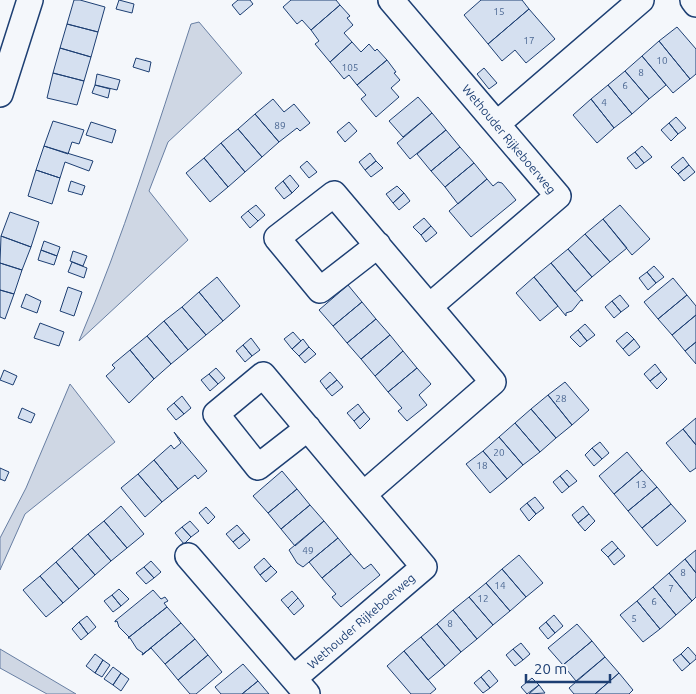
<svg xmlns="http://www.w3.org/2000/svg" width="696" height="694" font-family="Ubuntu,sans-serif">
  <rect width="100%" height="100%" fill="#f4f7fb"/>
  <path fill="#cfd7e4" stroke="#687fa3" d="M 199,22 L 242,73 L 168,142 L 149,191 L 188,240 L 79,341 C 123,238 156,131 191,24 Z
    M 70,384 L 115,442 L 25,514 L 0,570 L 0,538 L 26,488 Z
    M 0,649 L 76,694 L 47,694 L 0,668 Z"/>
  <path fill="#d5e0f0" stroke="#1d3f73" d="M 74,0 L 80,0 L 105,7 L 98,32 L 67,24 Z
    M 119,0 L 134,4 L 132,13 L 116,9 Z
    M 238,0 L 250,0 L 253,4 L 240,15 L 232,5 Z
    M 291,0 L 336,0 L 340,5 L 311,30 L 302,20 L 297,24 L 283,7 Z
    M 481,0 L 522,0 L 529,9 L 488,44 L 464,15 Z
    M 340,5 L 350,16 L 347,18 L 353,25 L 344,33 L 352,42 L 330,62 L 315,44 L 319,41 L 311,30 Z
    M 529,9 L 555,39 L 526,63 L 515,50 L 502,61 L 488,44 Z
    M 67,24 L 98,32 L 91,57 L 60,48 Z
    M 677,27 L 696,49 L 696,74 L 690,79 L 659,41 Z
    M 659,41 L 690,79 L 673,93 L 642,56 Z
    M 352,42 L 361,52 L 369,44 L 375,51 L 377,49 L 387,60 L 357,85 L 349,75 L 344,79 L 330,62 Z
    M 60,48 L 91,57 L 84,81 L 53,73 Z
    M 642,56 L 666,85 L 649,99 L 625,71 Z
    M 136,58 L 151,62 L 149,72 L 133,67 Z
    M 387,60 L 396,72 L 394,73 L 400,80 L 391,88 L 399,97 L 376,117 L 361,99 L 366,95 L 357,85 Z
    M 484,68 L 497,83 L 489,89 L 477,74 Z
    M 625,71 L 649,99 L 632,114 L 608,85 Z
    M 53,73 L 84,81 L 77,105 L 47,98 Z
    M 97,74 L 120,80 L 117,90 L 95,85 Z
    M 95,85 L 110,89 L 108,98 L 92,93 Z
    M 608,85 L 632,114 L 614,128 L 591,99 Z
    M 418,97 L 432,113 L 403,137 L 389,121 Z
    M 273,99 L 284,112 L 294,104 L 310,123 L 300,131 L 297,128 L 279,142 L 255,114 Z
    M 591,99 L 614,128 L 597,143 L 573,115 Z
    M 432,113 L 446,130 L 410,159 L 397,143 Z
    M 255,114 L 279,142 L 262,157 L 238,129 Z
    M 676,117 L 686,128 L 678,134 L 669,123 Z
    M 53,121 L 84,130 L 79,144 L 72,142 L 68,154 L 44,146 Z
    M 91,122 L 116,130 L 112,143 L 86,135 Z
    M 349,122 L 357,131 L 345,142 L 337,132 Z
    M 669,123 L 678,134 L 671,141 L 661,130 Z
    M 238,129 L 262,157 L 245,172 L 221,143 Z
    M 446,130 L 460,147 L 431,171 L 417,154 Z
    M 221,143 L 245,172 L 228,187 L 204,158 Z
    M 44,146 L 93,161 L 89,171 L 65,162 L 60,178 L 36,170 Z
    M 642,146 L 652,157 L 644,163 L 635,152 Z
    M 460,147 L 474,163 L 445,187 L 431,171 Z
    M 635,152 L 644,163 L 636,169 L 627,158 Z
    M 370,153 L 376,161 L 365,170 L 359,162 Z
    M 683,157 L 689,165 L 678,174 L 671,167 Z
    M 204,158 L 228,187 L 210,202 L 186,173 Z
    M 307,161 L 317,172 L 309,178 L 300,167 Z
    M 376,161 L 383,168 L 371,177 L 365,170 Z
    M 474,163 L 487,179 L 458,204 L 445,187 Z
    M 689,165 L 695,172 L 684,181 L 678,174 Z
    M 36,170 L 60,178 L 52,204 L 28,196 Z
    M 290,175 L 299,186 L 292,193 L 283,181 Z
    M 487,179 L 493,186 L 498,182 L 502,183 L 516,200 L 471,237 L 449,211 Z
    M 71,181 L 85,186 L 82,195 L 68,191 Z
    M 283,181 L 292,193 L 284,199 L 275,188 Z
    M 397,186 L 404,193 L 393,203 L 386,194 Z
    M 404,193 L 410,201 L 399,210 L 393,203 Z
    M 256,205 L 265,215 L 258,221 L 248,211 Z
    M 620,205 L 650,239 L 632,255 L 603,219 Z
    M 248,211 L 258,221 L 250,228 L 241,217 Z
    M 10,212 L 39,222 L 31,247 L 1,236 Z
    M 424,218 L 431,226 L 421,235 L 413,227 Z
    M 603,219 L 627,248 L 610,262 L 585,234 Z
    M 431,226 L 437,233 L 426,242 L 421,235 Z
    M 585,234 L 610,262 L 592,277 L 568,249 Z
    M 1,236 L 31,247 L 22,270 L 0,263 Z
    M 44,241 L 60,247 L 57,256 L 41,250 Z
    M 568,249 L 592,277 L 575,292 L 551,263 Z
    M 41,250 L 57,256 L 54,265 L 38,260 Z
    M 73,251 L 87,256 L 83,266 L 70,261 Z
    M 72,262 L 87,268 L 84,278 L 68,272 Z
    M 0,263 L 22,270 L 14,294 L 0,290 Z
    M 551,263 L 583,301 L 581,300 L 572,311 L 566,313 L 566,316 L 534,277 Z
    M 654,266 L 664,277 L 656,283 L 647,272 Z
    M 647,272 L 656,283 L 648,290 L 639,278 Z
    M 217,277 L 240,306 L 223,321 L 199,292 Z
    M 534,277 L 558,306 L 540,321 L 516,293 Z
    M 673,278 L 687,295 L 658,319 L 644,302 Z
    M 348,285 L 362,302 L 333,326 L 319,310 Z
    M 68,287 L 82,292 L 74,316 L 60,311 Z
    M 0,290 L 14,294 L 5,319 L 0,317 Z
    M 199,292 L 223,321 L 206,335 L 182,307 Z
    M 26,294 L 41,301 L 37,313 L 21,307 Z
    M 620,295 L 629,306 L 621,312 L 612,301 Z
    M 687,295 L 696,306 L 696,315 L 672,335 L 658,319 Z
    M 612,301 L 621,312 L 614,318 L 605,307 Z
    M 362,302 L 376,319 L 347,343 L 333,326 Z
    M 182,307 L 206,335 L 188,350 L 164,321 Z
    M 696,315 L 696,342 L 685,351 L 672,335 Z
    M 376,319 L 390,335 L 361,359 L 347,343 Z
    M 164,321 L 188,350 L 171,364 L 147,336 Z
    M 40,323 L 64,332 L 59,346 L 34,338 Z
    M 585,324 L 595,335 L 587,341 L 578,330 Z
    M 578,330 L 587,341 L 580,347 L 570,337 Z
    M 293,332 L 301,341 L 292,349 L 284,339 Z
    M 627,332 L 634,339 L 623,349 L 616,341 Z
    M 390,335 L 403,351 L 375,376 L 361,359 Z
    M 147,336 L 171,364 L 154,379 L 130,350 Z
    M 251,338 L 260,350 L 252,356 L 243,345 Z
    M 303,339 L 309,347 L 299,356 L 292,349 Z
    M 634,339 L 640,347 L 629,356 L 623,349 Z
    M 696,342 L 696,364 L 685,351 Z
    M 243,345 L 252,356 L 245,362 L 236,351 Z
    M 309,347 L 316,354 L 305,363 L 299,356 Z
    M 130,350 L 154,379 L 129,403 L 106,376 L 115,368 L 112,365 Z
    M 403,351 L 417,368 L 388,392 L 375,376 Z
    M 655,364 L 661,372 L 650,381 L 644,374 Z
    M 216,368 L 225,378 L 218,384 L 209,374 Z
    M 417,368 L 431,384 L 419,395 L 427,405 L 407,421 L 398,411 L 402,408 L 388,392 Z
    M 4,370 L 17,376 L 13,385 L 0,380 Z
    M 330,372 L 337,380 L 326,389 L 320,381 Z
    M 661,372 L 667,379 L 657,389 L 650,381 Z
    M 209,374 L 218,384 L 210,391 L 201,380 Z
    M 337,380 L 343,387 L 332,396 L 326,389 Z
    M 565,382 L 589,410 L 572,425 L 548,395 Z
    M 548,395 L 572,425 L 556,438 L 531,409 Z
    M 182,396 L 191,408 L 184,414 L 174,403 Z
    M 174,403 L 184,414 L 176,420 L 167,409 Z
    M 358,404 L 364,412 L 354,421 L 347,413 Z
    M 22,408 L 35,414 L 31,423 L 18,418 Z
    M 531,409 L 556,438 L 540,452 L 515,423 Z
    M 364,412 L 370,419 L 360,429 L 354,421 Z
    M 696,418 L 696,445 L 683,429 Z
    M 515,423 L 540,452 L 523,465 L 499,437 Z
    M 683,429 L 696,445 L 696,468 L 690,472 L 666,443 Z
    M 174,432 L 207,471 L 198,479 L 195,475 L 178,489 L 154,460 L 171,445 L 174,449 L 181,443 Z
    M 499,437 L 523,465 L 507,479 L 483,451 Z
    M 600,442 L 609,453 L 602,459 L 592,448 Z
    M 592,448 L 602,459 L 594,466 L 585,455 Z
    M 483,451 L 507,479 L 490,493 L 466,464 Z
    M 627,452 L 642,470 L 614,494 L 599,476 Z
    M 154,460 L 178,489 L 162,502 L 138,474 Z
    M 0,468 L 9,472 L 5,481 L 0,479 Z
    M 567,470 L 577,481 L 569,487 L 560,476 Z
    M 642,470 L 657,487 L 628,511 L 614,494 Z
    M 282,471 L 297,489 L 268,513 L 253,496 Z
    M 138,474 L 162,502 L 145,517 L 121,488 Z
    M 560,476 L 569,487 L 562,493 L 553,482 Z
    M 657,487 L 671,504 L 642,528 L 628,511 Z
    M 297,489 L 310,505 L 281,529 L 268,513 Z
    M 535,497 L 544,508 L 536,514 L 527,503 Z
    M 527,503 L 536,514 L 529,521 L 520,509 Z
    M 671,504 L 686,521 L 657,546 L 642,528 Z
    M 310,505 L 324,521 L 295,546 L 281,529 Z
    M 121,506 L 144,534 L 127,548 L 104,521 Z
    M 583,506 L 589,514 L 578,523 L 572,515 Z
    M 206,507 L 215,517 L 208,524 L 199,513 Z
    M 589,514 L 595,521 L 585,531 L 578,523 Z
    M 104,521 L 127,548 L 111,561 L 88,534 Z
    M 190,521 L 199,531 L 191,537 L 182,527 Z
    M 324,521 L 338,538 L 303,567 L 297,563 L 289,550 Z
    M 237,525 L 244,533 L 233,542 L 226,534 Z
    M 182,527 L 191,537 L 184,544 L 175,533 Z
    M 244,533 L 250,540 L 239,549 L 233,542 Z
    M 88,534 L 111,561 L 95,575 L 72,548 Z
    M 338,538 L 351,554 L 322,578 L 309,562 Z
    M 612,541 L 618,548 L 608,557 L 601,550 Z
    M 72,548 L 95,575 L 79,589 L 56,562 Z
    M 618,548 L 625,556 L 614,565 L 608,557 Z
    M 696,550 L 696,573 L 685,559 Z
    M 351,554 L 364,569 L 371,564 L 380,575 L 341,607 L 332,597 L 336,594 L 322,578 Z
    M 519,555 L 543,583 L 526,597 L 502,569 Z
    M 264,558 L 271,566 L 260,575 L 254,567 Z
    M 685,559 L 696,573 L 696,597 L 692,601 L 669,573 Z
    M 151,561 L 161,572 L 154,578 L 144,567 Z
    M 56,562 L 79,589 L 63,603 L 40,576 Z
    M 271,566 L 277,572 L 266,582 L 260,575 Z
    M 144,567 L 154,578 L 146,584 L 136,573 Z
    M 502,569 L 526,597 L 510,611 L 486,583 Z
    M 669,573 L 692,601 L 676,615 L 653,587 Z
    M 40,576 L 63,603 L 46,617 L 23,590 Z
    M 486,583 L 510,611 L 493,625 L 469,597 Z
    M 653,587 L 676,615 L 660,629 L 637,601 Z
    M 119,589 L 129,599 L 121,606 L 112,595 Z
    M 153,590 L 161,599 L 165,597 L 168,601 L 164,603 L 167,607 L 128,638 L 129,637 L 119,627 L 117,621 L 115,622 L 115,621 Z
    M 292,591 L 298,598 L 288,608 L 281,600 Z
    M 112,595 L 121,606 L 113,612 L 104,601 Z
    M 469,597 L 493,625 L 477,639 L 453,610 Z
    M 298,598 L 304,606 L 294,615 L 288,608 Z
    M 637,601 L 660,629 L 643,642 L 620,615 Z
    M 167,607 L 181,623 L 142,655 L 143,653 L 137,649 L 130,638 L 128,638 Z
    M 453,610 L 477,639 L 461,652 L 437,624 Z
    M 554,615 L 563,626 L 555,633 L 546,622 Z
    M 87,616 L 96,627 L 88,634 L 79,622 Z
    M 79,622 L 88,634 L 81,640 L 72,629 Z
    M 546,622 L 555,633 L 548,639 L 539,628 Z
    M 181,623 L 195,639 L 165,664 L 151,648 L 142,655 Z
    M 437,624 L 461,652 L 445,666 L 421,637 Z
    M 577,624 L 592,641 L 563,665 L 548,648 Z
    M 421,637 L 445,666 L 428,680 L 404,651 Z
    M 195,639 L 208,655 L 178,680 L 165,664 Z
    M 592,641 L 605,657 L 576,681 L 563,665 Z
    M 521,643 L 530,654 L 523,660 L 513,649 Z
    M 688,647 L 696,656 L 696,659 L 690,664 L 681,654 Z
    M 513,649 L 523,660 L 515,666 L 506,655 Z
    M 404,651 L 436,689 L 430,694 L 411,694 L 387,666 Z
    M 95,654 L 103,660 L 95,673 L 86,666 Z
    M 681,654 L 690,664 L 682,671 L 673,660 Z
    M 208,655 L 222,672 L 196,694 L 190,694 L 178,680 Z
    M 605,657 L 619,673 L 595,694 L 574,694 L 569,688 Z
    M 103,660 L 110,665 L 102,677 L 95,673 Z
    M 243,664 L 258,681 L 242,694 L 221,694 L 215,687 Z
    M 113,667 L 121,673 L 113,685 L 104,679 Z
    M 489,670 L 498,681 L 490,688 L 481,677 Z
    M 121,673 L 129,679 L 121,691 L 113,685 Z
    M 619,673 L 633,690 L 629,694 L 595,694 Z
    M 481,677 L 490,688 L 483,693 L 474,683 Z
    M 532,678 L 539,685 L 527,694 L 521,687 Z
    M 258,681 L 269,694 L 242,694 Z
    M 539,685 L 545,693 L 529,694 Z"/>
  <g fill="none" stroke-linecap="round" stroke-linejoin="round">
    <defs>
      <path id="minor" d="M 391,0 L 558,196 L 430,306
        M 693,0 L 696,4
        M 0,94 L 30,0
        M 497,124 L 641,0
        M 364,494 L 493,382 L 334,194 L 277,238 L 320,290 L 378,245
        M 188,556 L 307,694
        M 294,678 L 424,567 L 263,375 L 216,414 L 258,467 L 308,428"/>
    </defs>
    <use href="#minor" stroke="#1d3f73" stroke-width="28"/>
    <use href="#minor" stroke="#f4f7fb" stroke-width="25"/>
  </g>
  <g text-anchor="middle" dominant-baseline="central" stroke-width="4" stroke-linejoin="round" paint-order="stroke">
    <g font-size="10" fill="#4b6792">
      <text x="499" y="11">15</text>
      <text x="529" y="40">17</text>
      <text x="662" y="60">10</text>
      <text x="350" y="67">105</text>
      <text x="641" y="72">8</text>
      <text x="625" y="85">6</text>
      <text x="604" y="102">4</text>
      <text x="280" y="125">89</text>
      <text x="561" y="398">28</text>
      <text x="499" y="452">20</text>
      <text x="482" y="465">18</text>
      <text x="641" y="484">13</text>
      <text x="308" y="550">49</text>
      <text x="683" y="572">8</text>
      <text x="500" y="585">14</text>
      <text x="671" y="588">7</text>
      <text x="483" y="598">12</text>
      <text x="654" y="601">6</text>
      <text x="634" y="618">5</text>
      <text x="450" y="623">8</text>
    </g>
    <g font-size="12" fill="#1d3f73" stroke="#f4f7fb">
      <text transform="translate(509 139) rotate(50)">Wethouder Rijkeboerweg</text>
      <text transform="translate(361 621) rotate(-41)">Wethouder Rijkeboerweg</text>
    </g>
  </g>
  <path d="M526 674v8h84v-8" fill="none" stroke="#1d3f73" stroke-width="2.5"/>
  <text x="534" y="674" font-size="15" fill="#1d3f73" stroke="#f4f7fb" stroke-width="4" paint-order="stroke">20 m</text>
</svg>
